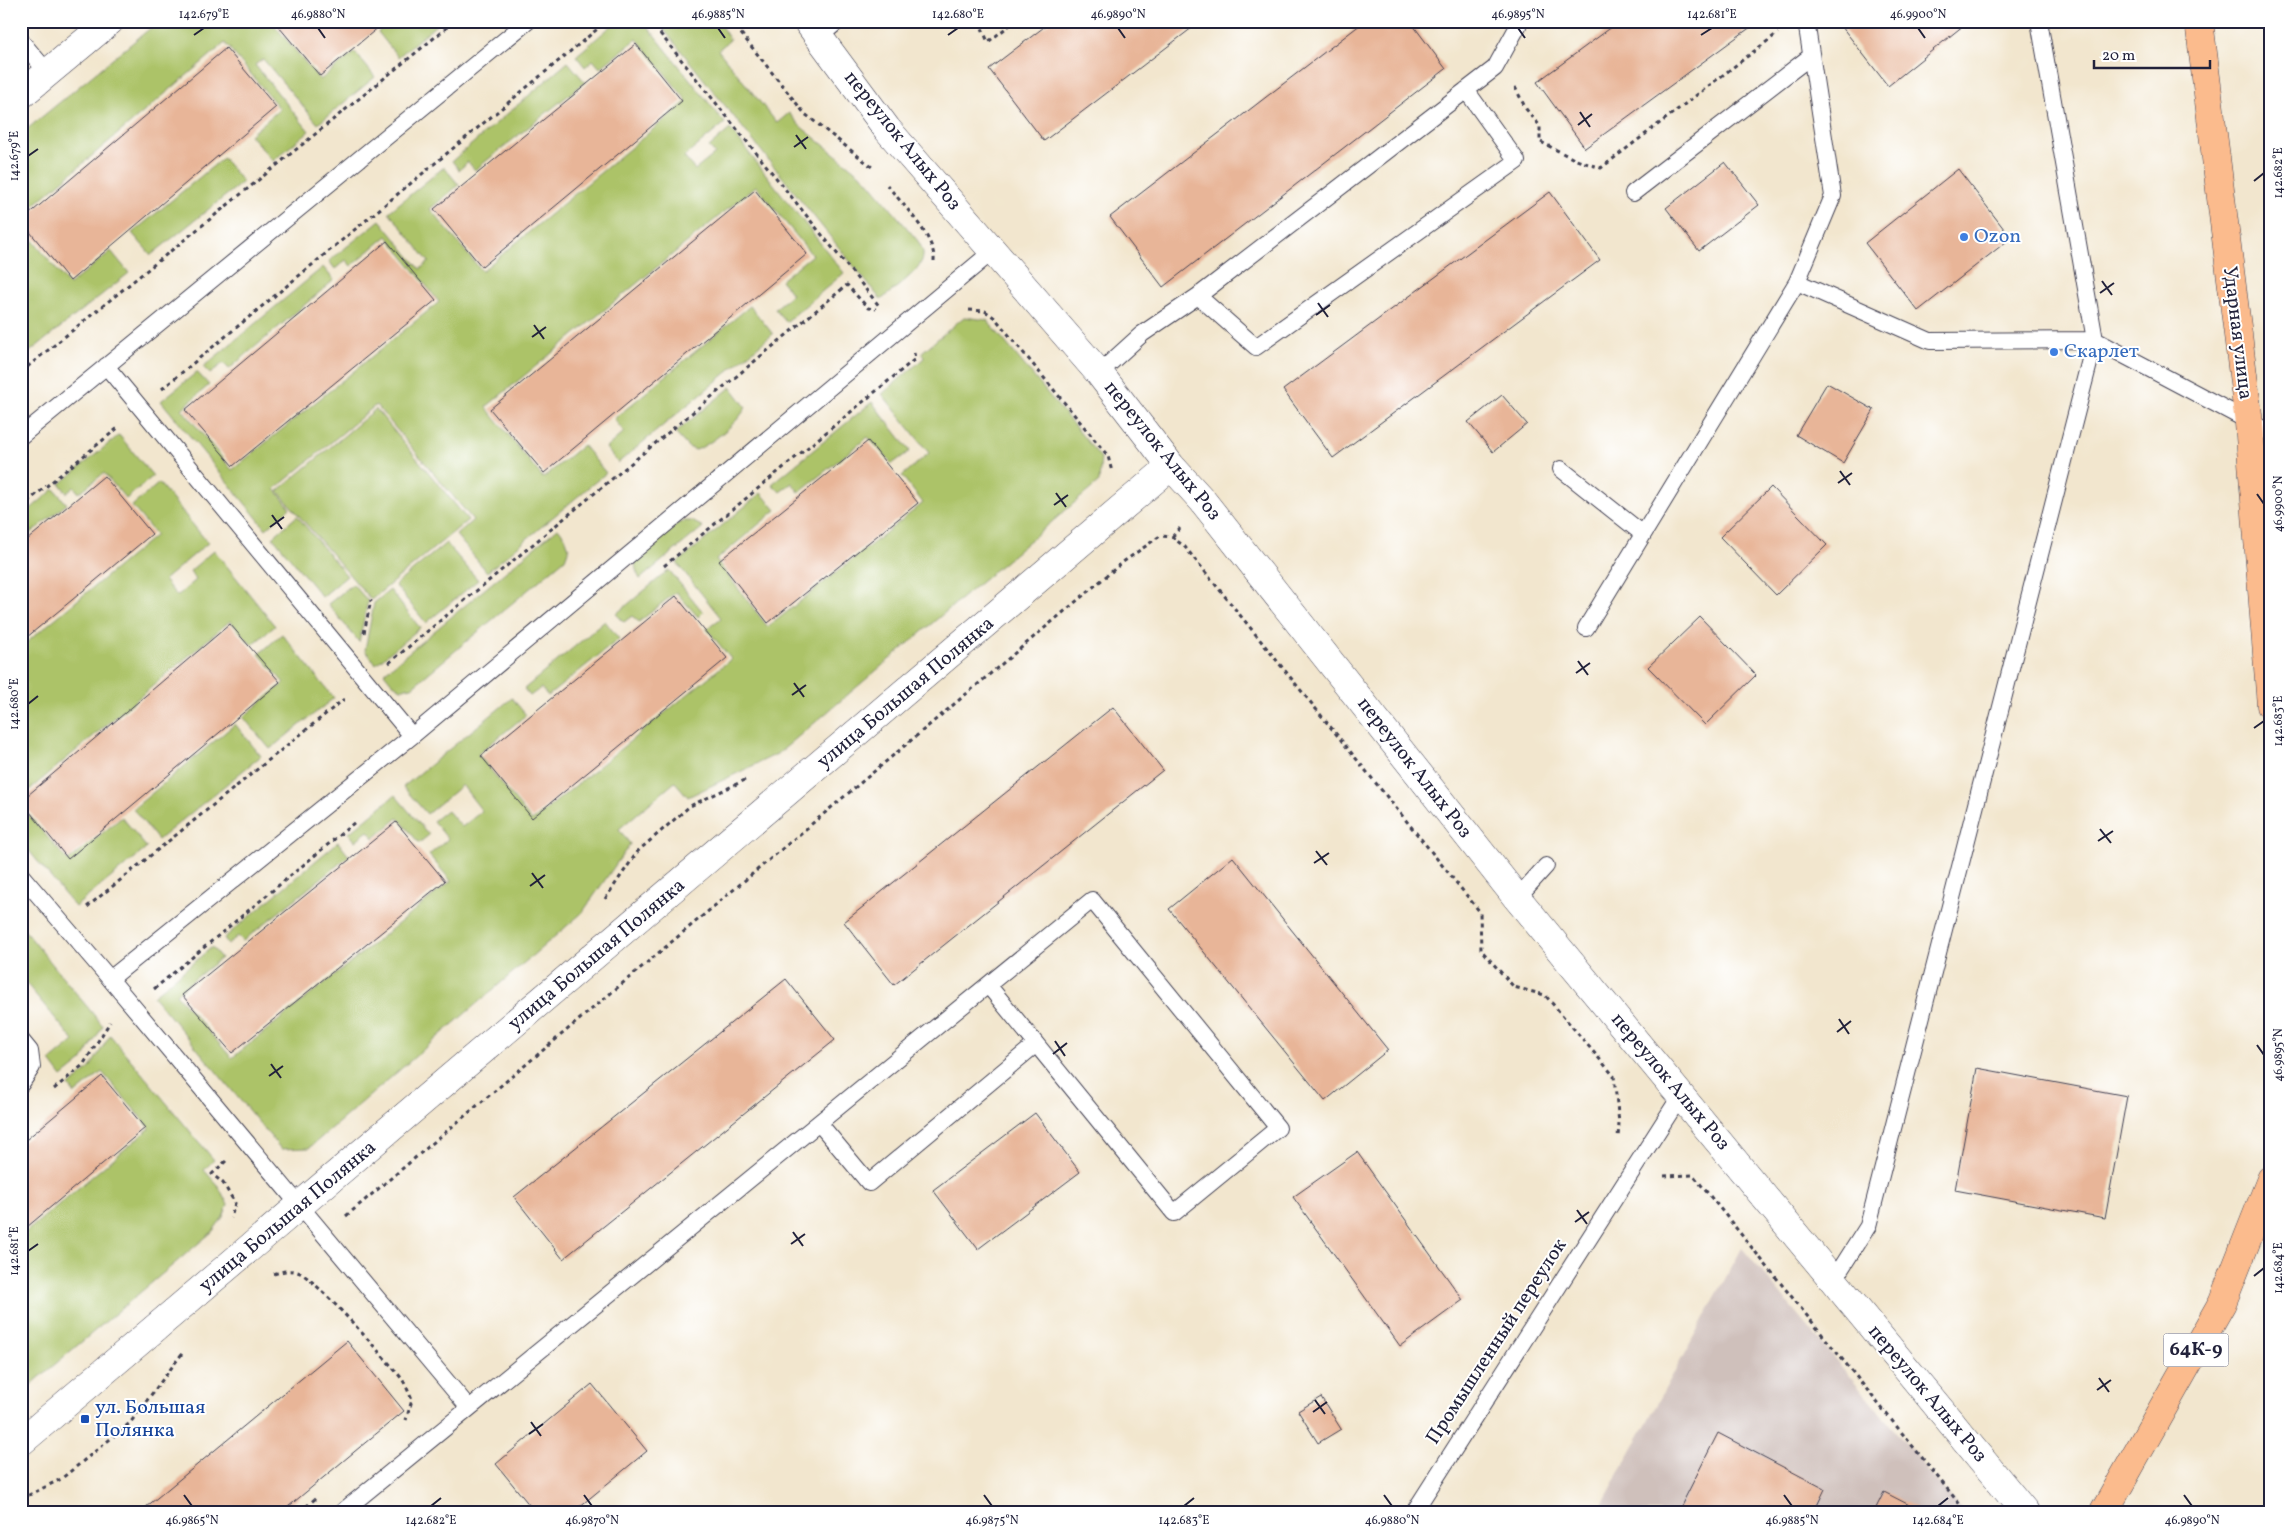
<svg xmlns="http://www.w3.org/2000/svg" width="2292" height="1533" font-family="Vollkorn,serif">
  <rect width="100%" height="100%" fill="#fff"/>
  <filter id="ink" filterUnits="userSpaceOnUse"><feTurbulence type="fractalNoise" baseFrequency=".02" numOctaves="2"/><feDisplacementMap in="SourceGraphic" scale="10" xChannelSelector="R" yChannelSelector="G"/><feConvolveMatrix kernelMatrix="1 2 1 2 8 2 1 2 1" color-interpolation-filters="sRGB"/></filter>
  <filter id="wash" filterUnits="userSpaceOnUse"><feTurbulence type="fractalNoise" baseFrequency=".0096" numOctaves="4" result="noise"/><feDisplacementMap in="SourceGraphic" scale="20" xChannelSelector="R" yChannelSelector="G"/><feGaussianBlur stdDeviation="1.12" result="paint"/><feColorMatrix in="noise" values="0 0 0 0 0 0 0 0 0 0 0 0 0 0 0 0 0 1.4 0 .05"/><feComposite in="paint" operator="in"/></filter>
  <g filter="url(#wash)">
    <rect width="100%" height="100%" fill="#f2e6ce"/>
    <path fill="#cfc0bb" d="M 1742,1248 L 1963,1512 L 1598,1512 Z"/>
    <path fill="#acc368" stroke="#677252" d="M 159,21 L 271,21 L 320,80 L 355,52 L 375,77 L 318,124 L 263,59 L 255,65 L 309,131 L 273,161 L 250,135 L 280,109 L 225,43 L 21,216 L 21,134 Z
      M 391,21 L 441,21 L 398,57 L 378,32 Z
      M 617,21 L 643,21 L 725,123 L 684,157 L 695,170 L 715,154 L 709,147 L 730,129 L 844,273 L 786,322 L 775,309 L 792,294 L 781,280 L 812,255 L 756,186 L 486,407 L 543,478 L 583,445 L 606,473 L 487,572 L 456,535 L 473,520 L 376,405 L 275,489 L 290,508 L 266,529 L 161,401 L 197,372 L 209,385 L 182,409 L 232,470 L 439,302 L 387,236 L 351,266 L 346,260 L 335,269 L 329,261 L 380,220 L 420,269 L 429,262 L 389,212 L 444,167 L 459,185 L 430,209 L 482,271 L 687,101 L 637,39 L 600,68 L 593,60 L 585,67 L 576,56 Z
      M 657,21 L 718,21 L 730,40 L 718,50 L 777,123 L 789,113 L 800,126 L 866,179 L 918,241 C 920,245 923,249 923,253 C 926,268 892,290 881,300 Z
      M 568,62 L 585,82 L 475,170 L 468,162 L 459,170 L 452,161 Z
      M 223,158 L 243,182 L 151,255 L 132,233 Z
      M 21,226 L 69,285 L 111,251 L 129,273 L 27,354 L 21,347 L 21,287 L 26,282 L 21,276 Z
      M 323,267 L 334,280 L 229,369 L 223,363 L 210,374 L 203,367 Z
      M 750,306 L 773,334 L 618,463 L 606,448 L 624,432 L 614,419 Z
      M 964,317 L 987,320 L 1101,458 L 1099,482 L 779,753 L 688,797 L 675,782 L 619,829 L 630,844 L 582,913 L 309,1148 L 281,1149 L 153,996 L 212,947 L 221,958 L 176,994 L 232,1058 L 451,881 L 429,855 L 448,839 L 433,821 L 447,810 L 462,827 L 482,811 L 462,785 L 427,814 L 403,787 L 512,698 L 526,715 L 478,754 L 532,821 L 731,659 L 707,629 L 721,618 L 677,563 L 761,493 L 776,510 L 716,560 L 768,627 L 923,503 L 902,476 L 929,453 L 882,394 L 924,358 L 922,352 Z
      M 731,387 L 746,407 C 739,422 711,444 696,450 L 688,447 L 675,433 Z
      M 872,402 L 910,451 L 892,464 L 868,437 L 799,492 L 792,483 L 780,492 L 772,484 Z
      M 376,409 L 468,520 L 371,600 L 278,491 Z
      M 119,435 L 153,476 L 126,499 L 104,473 L 79,493 L 74,487 L 67,493 L 60,484 Z
      M 159,483 L 208,543 L 164,580 L 177,596 L 196,580 L 190,571 L 214,550 L 275,626 L 252,645 L 230,621 L 21,797 L 21,647 L 156,535 L 132,506 Z
      M 54,489 L 67,504 L 21,541 L 21,517 Z
      M 297,516 L 347,576 L 322,597 L 273,537 Z
      M 685,521 L 692,521 L 703,527 L 640,579 C 635,569 633,564 639,555 L 677,524 Z
      M 558,528 L 565,537 L 569,548 L 565,559 L 412,687 L 401,689 L 392,683 L 384,673 Z
      M 446,543 L 478,580 L 426,623 L 395,585 Z
      M 669,570 L 703,612 L 698,617 L 676,592 L 639,622 L 632,616 L 624,622 L 616,614 Z
      M 353,584 L 368,601 L 359,642 L 328,604 Z
      M 390,590 L 420,628 L 376,664 L 365,650 L 374,603 Z
      M 605,621 L 619,639 L 548,696 L 541,688 L 530,696 L 524,689 Z
      M 282,634 L 334,698 L 270,749 L 243,717 L 284,683 L 259,654 Z
      M 235,724 L 261,756 L 158,840 L 133,809 Z
      M 395,795 L 429,835 L 419,843 L 398,818 L 374,838 L 368,831 L 355,841 L 349,833 Z
      M 21,806 L 68,861 L 122,817 L 147,848 L 75,907 L 21,841 Z
      M 338,842 L 349,856 L 243,941 L 238,936 L 228,944 L 224,938 Z
      M 21,926 L 103,1026 L 82,1061 L 62,1077 L 50,1061 L 74,1041 L 21,977 Z
      M 110,1035 L 214,1160 L 204,1170 L 219,1187 L 228,1205 L 223,1217 L 212,1232 L 21,1393 L 21,1236 L 150,1128 L 102,1072 L 75,1094 L 69,1086 L 90,1068 Z"/>
    <g id="blocks">
      <path fill="#e8b598" d="M 274,21 L 386,21 L 320,76 Z
        M 1052,21 L 1201,21 L 1044,141 L 989,69 Z
        M 1365,21 L 1410,21 L 1446,69 L 1163,287 L 1110,217 Z
        M 1620,21 L 1759,21 L 1585,148 L 1537,82 Z
        M 1839,21 L 1969,21 L 1888,86 L 1838,22 Z
        M 636,44 L 682,101 L 482,267 L 434,209 Z
        M 226,48 L 276,107 L 70,281 L 21,221 Z
        M 1725,162 L 1759,205 L 1699,251 L 1666,208 Z
        M 1958,169 L 2011,238 L 1918,311 L 1865,243 Z
        M 755,190 L 807,254 L 544,473 L 490,409 Z
        M 1550,192 L 1600,260 L 1333,458 L 1283,390 Z
        M 387,241 L 436,300 L 233,466 L 185,410 Z
        M 1827,383 L 1874,410 L 1843,463 L 1796,435 Z
        M 1502,395 L 1527,424 L 1493,452 L 1468,422 Z
        M 868,441 L 918,503 L 768,623 L 719,561 Z
        M 104,476 L 152,534 L 21,642 L 21,545 Z
        M 1771,487 L 1827,545 L 1776,595 L 1720,537 Z
        M 676,596 L 727,658 L 532,818 L 481,756 Z
        M 1700,617 L 1756,675 L 1705,725 L 1648,667 Z
        M 230,624 L 280,682 L 68,859 L 21,801 Z
        M 1113,707 L 1163,770 L 894,985 L 844,922 Z
        M 396,822 L 445,881 L 232,1053 L 182,995 Z
        M 1233,857 L 1388,1050 L 1325,1101 L 1169,909 Z
        M 786,979 L 835,1040 L 563,1259 L 514,1197 Z
        M 1977,1068 L 2127,1096 L 2105,1218 L 1955,1190 Z
        M 102,1076 L 145,1128 L 21,1232 L 21,1144 Z
        M 1035,1113 L 1080,1172 L 978,1249 L 933,1190 Z
        M 1357,1152 L 1463,1300 L 1400,1346 L 1293,1197 Z
        M 347,1341 L 404,1411 L 360,1447 L 282,1512 L 140,1512 Z
        M 592,1384 L 647,1451 L 573,1512 L 535,1512 L 496,1464 Z
        M 1321,1397 L 1341,1429 L 1318,1443 L 1298,1411 Z
        M 1718,1433 L 1825,1489 L 1814,1512 L 1678,1512 Z
        M 1884,1492 L 1923,1512 L 1874,1512 Z"/>
    </g>
  </g>
  <g filter="url(#ink)">
    <use href="#blocks" fill-opacity="0" stroke="#413f51" stroke-width="1"/>
    <g fill="none" stroke-linecap="round" stroke-linejoin="round">
      <defs>
        <path id="lane" d="M 1806,21 L 1833,196 L 1797,282 L 1930,341 L 2095,340 L 1868,1226 L 1833,1281
          M 2039,21 L 2095,340 L 2271,433
          M 819,37 L 838,21
          M 21,41 L 48,73
          M 1633,193 L 1811,56
          M 1198,296 L 1256,347 L 1517,161 L 1466,90
          M 106,366 L 412,736
          M 1099,373 L 1142,334 L 1198,296 L 1495,68 L 1518,26 L 1515,21
          M 21,436 L 528,21
          M 1561,469 L 1643,534
          M 1586,628 L 1797,282
          M 21,875 L 110,979
          M 1517,898 L 1546,866
          M 21,1040 L 30,1051 L 32,1067 L 21,1084
          M 819,1123 L 869,1183 L 1036,1044
          M 469,1408 L 110,979 L 412,736 L 994,250
          M 342,1512 L 1092,900 L 1278,1128 L 1174,1213 L 988,985
          M 1414,1512 L 1681,1095"/>
        <path id="street" d="M 807,21 L 887,129 L 1099,373 L 1171,466 L 1202,500 L 1517,898 L 2025,1512
          M 21,95 L 110,21
          M 21,1442 L 1171,466"/>
        <path id="primary" d="M 2199,21 L 2249,423 L 2271,706
          M 2104,1512 L 2222,1303 L 2271,1179"/>
      </defs>
      <use href="#lane" stroke="#413f51" stroke-width="18"/>
      <use href="#street" stroke="#413f51" stroke-width="29"/>
      <use href="#primary" stroke="#413f51" stroke-width="29"/>
      <path stroke="#413f51" stroke-width="3" stroke-dasharray="4 4" stroke-linecap="butt" d="M 650,21 L 880,307
        M 731,21 L 805,114 L 872,167
        M 979,21 L 988,42 L 1015,21
        M 1515,87 L 1526,109 L 1540,126 L 1540,143
        M 1541,142 L 1576,160 L 1601,168 L 1778,33
        M 887,185 C 902,204 936,237 934,261
        M 969,310 L 985,311 L 995,318 L 1108,456 L 1112,472
        M 21,372 L 455,21
        M 162,389 L 607,21
        M 21,507 L 119,427
        M 1172,537 L 1180,528
        M 664,566 L 915,359 L 914,353
        M 364,633 L 371,600
        M 389,663 L 847,285 L 868,308 L 876,309
        M 605,899 L 638,851 L 690,806 L 745,780
        M 87,907 L 343,700 L 342,699
        M 154,989 L 355,822
        M 54,1089 L 83,1065 L 110,1022
        M 226,1161 L 212,1174 L 223,1183 L 235,1203 L 231,1218
        M 1664,1176 L 1693,1175 L 1966,1512
        M 346,1216 L 1123,562 L 1160,536 L 1172,537 L 1185,547 L 1480,912 L 1481,950 L 1514,987 L 1545,995 L 1614,1076 L 1619,1123 L 1618,1138
        M 274,1274 C 282,1271 292,1269 300,1273 C 314,1278 390,1363 402,1379 C 406,1385 409,1393 412,1400 L 406,1420
        M 21,1499 L 61,1479 L 130,1423 L 184,1351
        M 300,1512 L 316,1498"/>
      <use href="#lane" stroke="#fff" stroke-width="16"/>
      <use href="#street" stroke="#fff" stroke-width="28"/>
      <use href="#primary" stroke="#fbbb8d" stroke-width="28"/>
    </g>
  </g>
  <path fill="none" stroke="#22223b" stroke-width="2" d="M 318,28 L 325,38M 718,28 L 725,38M 1118,28 L 1125,38M 1518,28 L 1525,38M 1918,28 L 1925,38M 194,35 L 204,28M 948,35 L 958,28M 1701,35 L 1712,28M 1580,112 L 1590,127M 1578,125 L 1592,114M 796,135 L 806,149M 794,147 L 808,137M 28,156 L 38,149M 2254,181 L 2264,173M 2102,281 L 2112,295M 2100,293 L 2114,283M 1318,303 L 1328,317M 1316,315 L 1330,305M 534,325 L 544,339M 532,337 L 546,327M 1840,471 L 1850,485M 1838,483 L 1852,473M 1056,493 L 1066,507M 2257,494 L 2264,504M 1054,505 L 1068,495M 272,515 L 282,529M 270,527 L 284,517M 1578,661 L 1588,675M 1576,673 L 1590,663M 794,683 L 804,697M 792,695 L 806,685M 28,704 L 38,696M 2254,728 L 2264,721M 2100,829 L 2111,843M 2098,841 L 2113,831M 1316,851 L 1327,865M 1314,863 L 1329,853M 532,873 L 543,888M 530,886 L 545,875M 1839,1019 L 1849,1034M 1837,1032 L 1851,1021M 1055,1041 L 1065,1056M 2257,1045 L 2264,1055M 1053,1054 L 1067,1043M 271,1064 L 281,1078M 269,1076 L 283,1066M 1577,1210 L 1587,1224M 1575,1222 L 1589,1212M 793,1232 L 803,1246M 791,1244 L 805,1234M 28,1251 L 38,1244M 2254,1276 L 2264,1268M 2099,1378 L 2109,1392M 2097,1390 L 2111,1380M 1315,1400 L 1325,1414M 1313,1412 L 1327,1402M 531,1422 L 541,1436M 529,1434 L 543,1424M 184,1495 L 192,1506M 584,1495 L 592,1506M 984,1495 L 992,1506M 1384,1495 L 1392,1506M 1784,1495 L 1792,1506M 2184,1495 L 2192,1506M 431,1506 L 441,1498M 1184,1506 L 1194,1498M 1938,1506 L 1948,1498"/>
  <g fill="#3f7fe0" stroke="#fff" stroke-width="2">
    <circle cx="1964" cy="237" r="5"/>
    <circle cx="2054" cy="352" r="5"/>
  </g>
  <rect fill="#1a4fb4" stroke="#fff" stroke-width="2" x="80" y="1414" width="10" height="10" rx="2.5"/>
  <g text-anchor="middle" dominant-baseline="central" stroke-width="4" stroke-linejoin="round" paint-order="stroke">
    <rect fill="#fff" stroke="#646476" stroke-width="1" x="2163.5" y="1333.5" width="65" height="33" rx="4"/>
    <g font-size="19" font-weight="bold" fill="#22223b">
      <text x="2196" y="1350">64К-9</text>
    </g>
    <g font-size="20" fill="#22223b" stroke="#fff">
      <text transform="translate(902 141) rotate(51)">переулок Алых Роз</text>
      <text transform="translate(2237 333) rotate(83)">Ударная улица</text>
      <text transform="translate(1162 451) rotate(51)">переулок Алых Роз</text>
      <text transform="translate(906 693) rotate(-40)">улица Большая Полянка</text>
      <text transform="translate(1414 768) rotate(52)">переулок Алых Роз</text>
      <text transform="translate(597 955) rotate(-40)">улица Большая Полянка</text>
      <text transform="translate(1670 1082) rotate(50)">переулок Алых Роз</text>
      <text transform="translate(288 1217) rotate(-40)">улица Большая Полянка</text>
      <text transform="translate(1497 1342) rotate(-57)">Промышленный переулок</text>
      <text transform="translate(1927 1394) rotate(50)">переулок Алых Роз</text>
    </g>
    <g font-size="20" fill="#366cbe" stroke="#fff" text-anchor="start">
      <text x="1974" y="237">Ozon</text>
      <text x="2064" y="352">Скарлет</text>
    </g>
    <g font-size="20" fill="#164399" stroke="#fff" text-anchor="start">
      <text x="95" y="1408">ул. Большая<tspan x="95" dy="23">Полянка</tspan></text>
    </g>
  </g>
  <rect width="2292" height="1533" fill="none" stroke="#fff" stroke-width="55"/>
  <path d="M2094 60v8h116v-8" fill="none" stroke="#22223b" stroke-width="2.5"/>
  <text x="2102" y="60" font-size="15" fill="#22223b" stroke="#ffffff" stroke-width="4" paint-order="stroke">20 m</text>
  <rect x="28" y="28" width="2236" height="1478" fill="none" stroke="#22223b" stroke-width="2"/>
  <g font-size="12" text-anchor="middle" fill="#22223b">
    <text x="204" y="18">142.679°E</text>
    <text x="318" y="18">46.9880°N</text>
    <text x="718" y="18">46.9885°N</text>
    <text x="958" y="18">142.680°E</text>
    <text x="1118" y="18">46.9890°N</text>
    <text x="1518" y="18">46.9895°N</text>
    <text x="1712" y="18">142.681°E</text>
    <text x="1918" y="18">46.9900°N</text>
    <text transform="translate(14 156) rotate(-90)" y="4">142.679°E</text>
    <text transform="translate(2278 173) rotate(-90)" y="4">142.682°E</text>
    <text transform="translate(2278 504) rotate(-90)" y="4">46.9900°N</text>
    <text transform="translate(14 704) rotate(-90)" y="4">142.680°E</text>
    <text transform="translate(2278 721) rotate(-90)" y="4">142.683°E</text>
    <text transform="translate(2278 1055) rotate(-90)" y="4">46.9895°N</text>
    <text transform="translate(14 1251) rotate(-90)" y="4">142.681°E</text>
    <text transform="translate(2278 1268) rotate(-90)" y="4">142.684°E</text>
    <text x="192" y="1524">46.9865°N</text>
    <text x="431" y="1524">142.682°E</text>
    <text x="592" y="1524">46.9870°N</text>
    <text x="992" y="1524">46.9875°N</text>
    <text x="1184" y="1524">142.683°E</text>
    <text x="1392" y="1524">46.9880°N</text>
    <text x="1792" y="1524">46.9885°N</text>
    <text x="1938" y="1524">142.684°E</text>
    <text x="2192" y="1524">46.9890°N</text>
  </g>
</svg>
